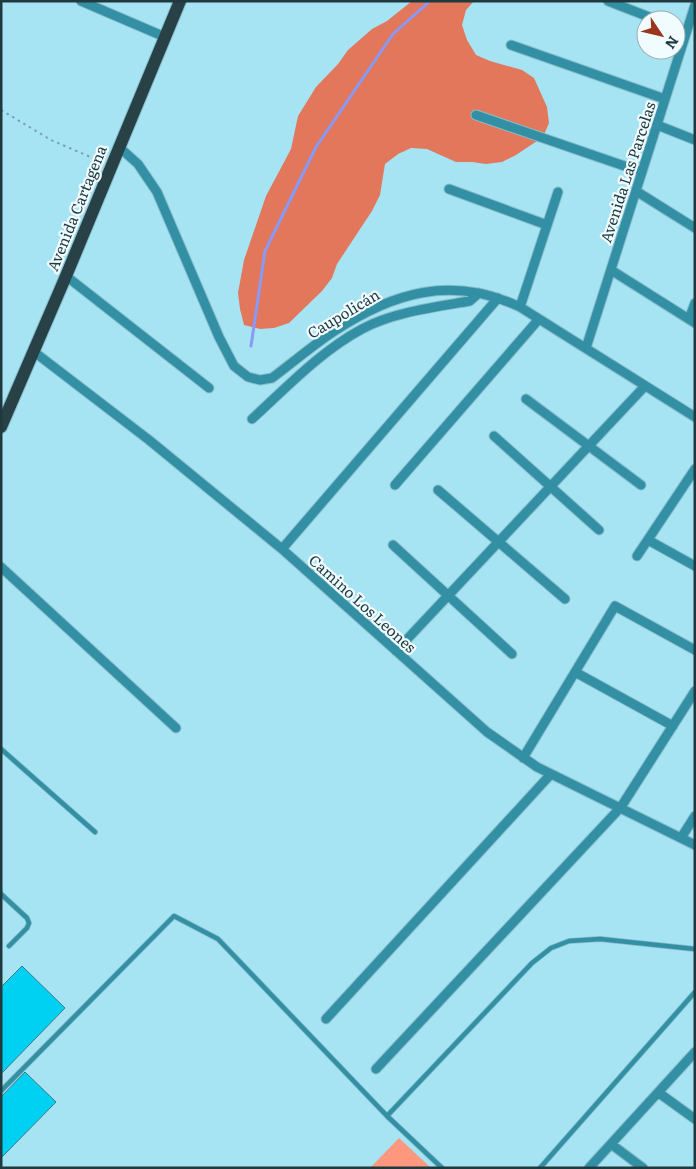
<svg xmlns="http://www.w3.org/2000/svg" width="696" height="1169" font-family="Literata,serif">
  <rect width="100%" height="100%" fill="#a6e4f4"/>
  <path fill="#fd977d" d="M 399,1138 L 431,1168 L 370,1168 Z"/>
  <path fill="#e2775c" d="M 412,1 L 474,1 L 466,10 L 462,25 L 467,40 L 476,55 L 490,61 L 522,70 L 534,78 L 547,107 L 549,123 L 543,137 L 516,155 L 502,162 L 486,164 L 472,162 L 456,162 L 427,149 L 411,148 L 398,154 L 385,164 L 380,195 L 372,211 L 337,264 L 332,278 L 322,291 L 289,323 L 274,328 L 260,329 L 244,325 L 240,309 L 238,293 L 244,260 L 266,196 L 291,149 L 298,116 L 316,87 L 338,64 L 348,50 L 372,29 L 387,21 Z"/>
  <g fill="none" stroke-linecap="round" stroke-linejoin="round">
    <path stroke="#8999f7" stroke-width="3" d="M 251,346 L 265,251 L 316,147 L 393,34 L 430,1"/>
  </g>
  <path fill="#00d0f2" stroke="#3c7987" d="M 22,966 L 65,1008 L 1,1074 L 1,987 Z
    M 25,1072 L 56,1102 L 1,1158 L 1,1097 Z"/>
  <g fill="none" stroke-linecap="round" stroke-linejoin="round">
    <defs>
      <path id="lane" d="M 1,749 L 95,832
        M 1,894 L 27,918 L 29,923 L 27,928 L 9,946
        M 1,1091 L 174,916 L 218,939 L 387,1116 L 442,1168
        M 387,1116 L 532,963 L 551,948 L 569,941 L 600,939 L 695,949
        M 540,1168 L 695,992"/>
      <path id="street" d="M 81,1 L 165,37
        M 608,1 L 657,20
        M 511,45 L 665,99
        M 476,115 L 642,172
        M 657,125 L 695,140
        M 119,147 L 138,164 L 157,192 L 219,337 L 234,366 L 248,377 L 260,380 L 272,378 C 292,363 312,346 333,332 C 393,292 452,275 520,307 L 695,417
        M 449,189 L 547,225
        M 636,191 L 695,228
        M 611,270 L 695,323
        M 66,276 L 209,388
        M 520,307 L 558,192
        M 689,319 L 695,303
        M 586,348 L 695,5
        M 33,351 L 149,440 L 282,549 L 487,732 L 537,767 L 695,845
        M 526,399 L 641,485
        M 252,419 C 287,387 321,351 362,329 C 393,312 436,307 470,301 L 479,293
        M 494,436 L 599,530
        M 395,485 L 539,319
        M 438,490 L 565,599
        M 648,540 L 695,566
        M 393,545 L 512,654
        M 282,549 L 498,298
        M 637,556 L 695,469
        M 1,567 L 176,728
        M 396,651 L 645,386
        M 575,672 L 673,726
        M 523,758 L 615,606 L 695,650
        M 681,838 L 695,816
        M 326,1019 L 551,774
        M 376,1069 L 621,807 L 695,691
        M 659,1093 L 695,1119
        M 611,1144 L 643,1168
        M 589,1168 L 695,1052"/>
      <path id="primary" d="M 1,427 L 66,276 L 180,1"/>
    </defs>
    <use href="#lane" stroke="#88becc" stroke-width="6"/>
    <use href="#street" stroke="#88becc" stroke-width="11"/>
    <use href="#primary" stroke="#88becc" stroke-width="14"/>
    <path stroke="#73a3af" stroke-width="2" stroke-dasharray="2.5 4" stroke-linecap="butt" d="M 1,110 L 51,140 L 102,162"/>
    <use href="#lane" stroke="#338fa3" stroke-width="4.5"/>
    <use href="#street" stroke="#338fa3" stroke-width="9"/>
    <use href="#primary" stroke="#274147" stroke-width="12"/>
  </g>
  <g text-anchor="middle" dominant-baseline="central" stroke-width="4.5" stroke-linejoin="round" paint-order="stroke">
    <g font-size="15" fill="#1f393f" stroke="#f0fcff">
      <text transform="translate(627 172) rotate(-72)">Avenida Las Parcelas</text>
      <text transform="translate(76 208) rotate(-68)">Avenida Cartagena</text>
      <text transform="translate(343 313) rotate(-31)">Caupolicán</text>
      <text transform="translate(363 603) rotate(42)">Camino Los Leones</text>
    </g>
  </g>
  <rect width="696" height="1169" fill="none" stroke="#1f393f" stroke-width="5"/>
  <g transform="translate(661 35) rotate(125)"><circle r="24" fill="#f0fcff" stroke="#9caeb2"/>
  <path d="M0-4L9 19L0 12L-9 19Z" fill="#9d351a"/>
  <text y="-8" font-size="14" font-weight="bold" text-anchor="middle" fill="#1f393f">N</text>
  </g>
</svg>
